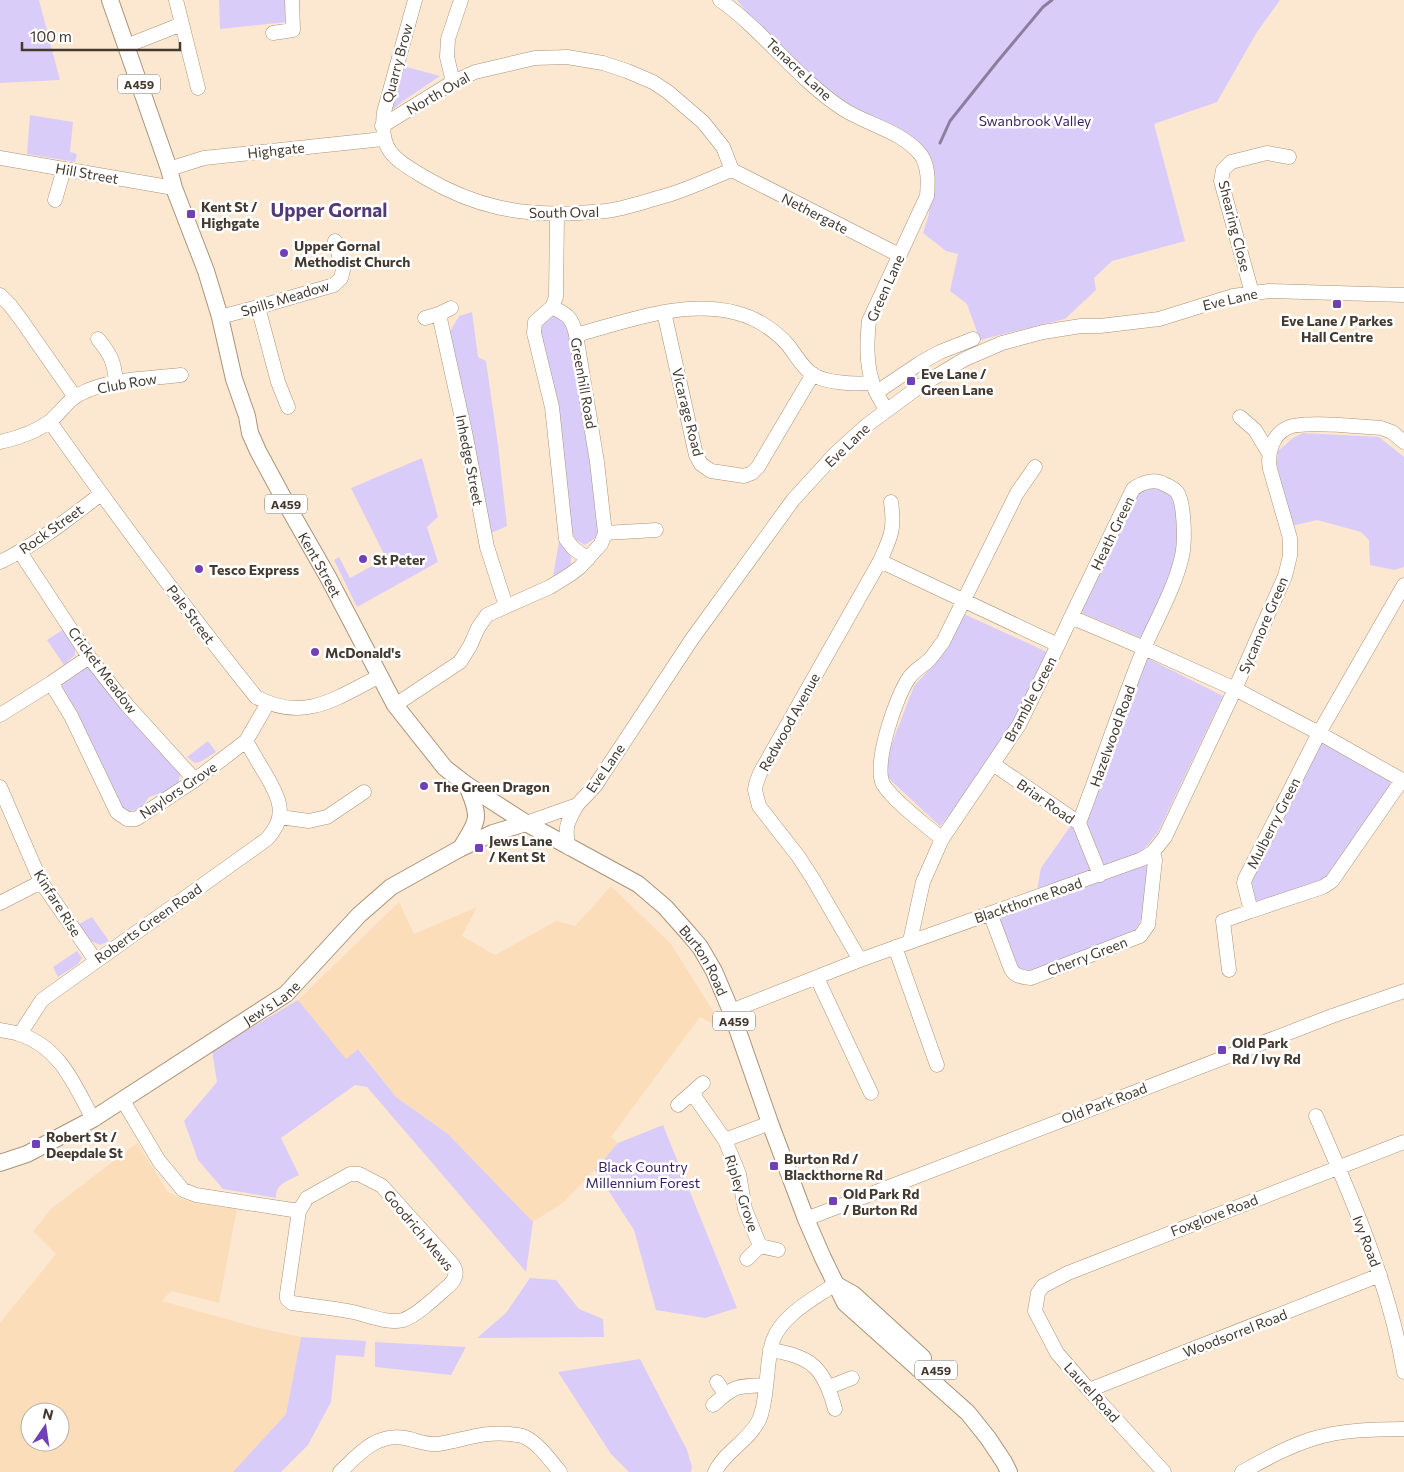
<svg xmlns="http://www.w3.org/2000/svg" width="1404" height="1472" font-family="Commissioner,sans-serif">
  <rect width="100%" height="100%" fill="#fce8d1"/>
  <path fill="#fbddba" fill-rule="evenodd" d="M 611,886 L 671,944 L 725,1030 L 700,1017 L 611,1137 L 618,1143 L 595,1170 L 564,1202 L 533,1222 L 448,1134 L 396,1097 L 359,1049 L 346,1060 L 298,1000 L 399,902 L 414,934 L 477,907 L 462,936 L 495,955 L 556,921 L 575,926 Z
    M 137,1143 L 168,1192 L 182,1199 L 198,1204 L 237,1209 L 219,1303 L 171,1291 L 162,1301 L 255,1327 L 301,1337 L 286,1414 L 233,1472 L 0,1472 L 0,1323 L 56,1254 L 33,1231 L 52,1208 ZM 30,1412 L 60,1412 L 60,1442 L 30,1442 Z"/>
  <path fill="#daccf9" d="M 0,0 L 39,0 L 60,80 L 0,83 Z
    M 219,0 L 286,0 L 287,22 L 220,29 Z
    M 737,0 L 1280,0 L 1257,32 L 1217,102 L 1154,124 L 1185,241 L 1112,261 L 1094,278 L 1096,290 L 1065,319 L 980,340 L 967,304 L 950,291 L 958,254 L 946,251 L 923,233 L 929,214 L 927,196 L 914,148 L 844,109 L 782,55 L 771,35 L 750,16 Z
    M 403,66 L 440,76 L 403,101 L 394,109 L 391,108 Z
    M 30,115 L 73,122 L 70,152 L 77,154 L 75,162 L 27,154 Z
    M 472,312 L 478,357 L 486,361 L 498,445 L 507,526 L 489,534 L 448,335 L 459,316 Z
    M 551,315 L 561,317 L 569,326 L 595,480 L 599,536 L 585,545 L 576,540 L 570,529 L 565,467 L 557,405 L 547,356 L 541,336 L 541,325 Z
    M 1303,433 L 1379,437 L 1404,457 L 1404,567 L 1394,570 L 1370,565 L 1369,540 L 1361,532 L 1317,520 L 1292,526 L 1276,468 L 1278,451 L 1293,438 Z
    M 422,458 L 438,517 L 427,527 L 438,562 L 357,607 L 334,560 L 339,557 L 350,578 L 381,561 L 385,568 L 390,566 L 351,488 Z
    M 1159,486 L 1172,493 L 1177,507 L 1179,550 L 1174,571 L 1141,638 L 1082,613 L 1082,605 L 1137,492 Z
    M 559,541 L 571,556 L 571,565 L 553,577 Z
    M 964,614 L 1047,652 L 1012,726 L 966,795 L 940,826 L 886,776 L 889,751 L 914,686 L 940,658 Z
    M 64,629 L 75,646 L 75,655 L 64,665 L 47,640 Z
    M 1145,657 L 1223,696 L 1158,832 L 1140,854 L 1102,868 L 1085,823 Z
    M 86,666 L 92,668 L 139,727 L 180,775 L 178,784 L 164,792 L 149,797 L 143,806 L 138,809 L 128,812 L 120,806 L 61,684 Z
    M 208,741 L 216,752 L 202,761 L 195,763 L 187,757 Z
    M 1327,743 L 1390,780 L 1389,790 L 1323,881 L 1256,903 L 1249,885 L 1319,745 Z
    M 1072,824 L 1091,862 L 1090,871 L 1037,890 L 1041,868 Z
    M 1146,864 L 1150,876 L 1143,917 L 1133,933 L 1028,973 L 1015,967 L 997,923 L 1005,913 Z
    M 92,917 L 109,941 L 100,945 L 89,940 L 79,924 Z
    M 77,951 L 82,958 L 78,964 L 58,977 L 53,967 Z
    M 298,1000 L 346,1059 L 358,1049 L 396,1097 L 448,1134 L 533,1222 L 526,1272 L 367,1087 L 355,1085 L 281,1138 L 299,1175 C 288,1181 275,1184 276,1198 L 223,1189 L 198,1160 L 184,1121 L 217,1082 L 212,1051 Z
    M 663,1125 L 737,1308 L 705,1318 L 656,1310 L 634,1230 L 595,1170 L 618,1143 Z
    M 530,1278 L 556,1280 L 579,1309 L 603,1319 L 604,1337 L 477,1338 L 506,1313 Z
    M 301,1337 L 366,1341 L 364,1357 L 336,1355 L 331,1402 L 308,1445 L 281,1472 L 233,1472 L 286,1414 Z
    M 375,1342 L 466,1347 L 451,1375 L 375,1367 Z
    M 640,1359 L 687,1450 L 692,1467 L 691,1472 L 629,1472 L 611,1454 L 558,1372 Z"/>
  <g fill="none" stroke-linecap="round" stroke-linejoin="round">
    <path stroke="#8c7e9f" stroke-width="3" d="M 940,143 L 950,121 L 997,62 L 1043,7 L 1052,0"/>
    <defs>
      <path id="minor" d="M 176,0 L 198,88
        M 415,0 L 384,112 C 379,151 393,158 424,177 C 475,207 520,216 579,213 C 588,212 597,212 606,211 C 624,209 643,202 661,197 C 685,191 708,179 732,170
        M 720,0 C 765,32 797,79 843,109 C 868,125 902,131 921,155 C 929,167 928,183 927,196 L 869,321 C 867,341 866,361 872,381 C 874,391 881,400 886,410
        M 273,33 L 293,30 L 292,0
        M 126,46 L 182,24
        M 453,82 L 447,57 L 448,39 L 461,0
        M 382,126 L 453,82 L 475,72 L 535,58 L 567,57 L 603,63 L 627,71 L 653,82 L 668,92 L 703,122 L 723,147 L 732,170
        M 0,158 L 174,188
        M 169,169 L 204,158 L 383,139
        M 732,170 L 899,255
        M 55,200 L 64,169
        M 1252,293 L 1221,181 L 1223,170 L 1231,162 L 1267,153 L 1289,157
        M 0,295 L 10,305 L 22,321 L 75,397
        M 258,307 L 278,382 L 288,407
        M 552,307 L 556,297 L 557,214
        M 664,312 L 696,455 L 701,464 L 711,471 L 744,476 L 752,473 L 758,467 L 813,374
        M 439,314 L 466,437 L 487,547 L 506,606
        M 220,317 L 258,307 L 334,285 L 341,278 L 343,270 L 335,241
        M 425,318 L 439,314 L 451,308
        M 576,335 C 628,321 683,299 737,313 C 756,318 775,330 788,345 C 796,355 801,366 812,374 C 824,383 858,385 872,382
        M 98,339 C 111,355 114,361 116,382
        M 877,392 L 920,363 L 940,352 L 973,339
        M 1240,417 L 1255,430 L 1269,453
        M 50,422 C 116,515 184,607 256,697 C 304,723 336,698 380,676
        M 0,442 C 18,438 34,433 49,422 C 60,414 67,400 80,394 C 110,378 148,379 181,375
        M 20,552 L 89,657 L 126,704 L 195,780
        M 588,559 L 573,548 L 566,539 L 552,407 L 534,333 L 535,322 L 552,307 C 568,315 572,317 576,335 L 597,462 L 605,533
        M 880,561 L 1058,645 L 1019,725 L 942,839 L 923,882 L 910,941
        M 0,562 C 37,544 68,519 101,494
        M 1058,645 L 1071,617
        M 51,683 L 71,716 L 117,812 L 127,819 L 136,819 L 195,780 L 246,741 L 268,703
        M 395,705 L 460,662 L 470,646 L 478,628 L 487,615 L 550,587 L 571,574 L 580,567 L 601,544 L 605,533 L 656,530
        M 0,715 L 51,683 L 89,657
        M 1319,733 L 1402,780 L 1332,881 L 1323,887 L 1251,911 L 1244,883 L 1245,879 Z
        M 993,764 L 1079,823 L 1100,875
        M 0,787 L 41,882 L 96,961
        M 280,817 L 309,821 L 327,817 L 364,792
        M 526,823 L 577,805 L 595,786 L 692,639 L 793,500 L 835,454 L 867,425 L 920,386 L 965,359 L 1002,343 L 1043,332 L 1081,326 L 1100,326 L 1159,319 L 1233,296 L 1269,291 L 1404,295
        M 1079,823 C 1101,765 1121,705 1144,648 C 1157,618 1175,588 1182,556 C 1185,543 1185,504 1177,492 C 1173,488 1169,486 1164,484 C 1154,478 1141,483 1133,489 L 1071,617 L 1144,648 L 1235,689 L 1319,733 L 1404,585
        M 942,839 C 926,825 893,801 883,784 C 873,764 896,696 909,678 C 913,671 923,666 929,660 C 934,655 938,648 943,642 L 1017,493 L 1035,467
        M 569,848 C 564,827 567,823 577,805
        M 0,903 L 41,882
        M 990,913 L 1011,969 C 1016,977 1022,977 1031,978 L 1140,936 L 1148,925 L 1155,860 L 1153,852
        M 895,947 L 937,1065
        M 860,960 L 813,879 L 798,856 L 759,806 L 755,790 L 756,784 L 760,773 L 880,561 C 891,536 895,530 891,502
        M 1229,970 L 1223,921 L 1251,911
        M 817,978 L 871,1093
        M 731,1011 L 860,960 L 1142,859 L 1153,852 L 1165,837 L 1235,689 L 1285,576 L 1290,556 L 1290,538 L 1270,469 C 1267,455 1272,435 1287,428 C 1302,420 1361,427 1381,428 L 1392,432 L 1404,442
        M 0,1030 C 6,1031 13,1032 19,1034 C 60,1047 74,1084 93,1119
        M 20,1034 L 42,1000 L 267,839 C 288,816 280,799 266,775 C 259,764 253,753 246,741
        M 692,1093 L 725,1140 L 739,1174 L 745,1209 L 760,1246
        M 122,1099 L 159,1161 L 183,1190 L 196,1195 L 299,1211 L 307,1198 L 350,1174 L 359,1174 L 382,1186 L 453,1265 C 459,1274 454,1282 446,1288 C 435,1298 416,1316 403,1320 C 387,1324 368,1315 353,1312 C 333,1308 312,1306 292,1303 L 287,1299 L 287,1294 L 299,1211
        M 678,1105 L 703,1083
        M 1316,1116 C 1352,1198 1389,1283 1404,1372
        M 725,1140 L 770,1123
        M 806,1219 L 1332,1016 L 1404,991
        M 747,1259 L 760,1246 L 778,1250
        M 770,1350 C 813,1356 824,1369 835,1409
        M 717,1382 L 725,1394
        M 829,1387 L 852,1378
        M 1089,1390 L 1380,1275
        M 713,1405 C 735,1385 737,1386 766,1385
        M 340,1472 C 359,1454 376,1433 405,1438 C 416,1440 426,1445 438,1444 C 464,1440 483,1431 510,1434 C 515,1435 521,1435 525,1437 C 539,1444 550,1460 560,1472
        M 715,1472 C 724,1452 748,1442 759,1420 C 765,1407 765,1392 767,1378 C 768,1366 769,1352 773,1340 C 783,1314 814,1299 835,1284
        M 1164,1472 L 1089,1390 L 1057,1353 L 1035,1311 L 1038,1293 L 1043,1286 L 1068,1273 L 1404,1142
        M 1242,1472 C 1264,1460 1287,1447 1312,1439 C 1341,1430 1373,1429 1404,1429"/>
      <g id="major">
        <path id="s1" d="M 110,0 L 169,169 L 174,188 L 206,271 L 220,317 L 234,379 L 247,416 L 250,433 L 258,451 L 292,514 L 328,577 L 395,705 L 445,768 L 467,785 L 526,823 L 638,884 L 665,907 L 689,934 L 700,947 L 714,971 L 731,1011 L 770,1123 L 806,1219 L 823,1258 L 845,1303 L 968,1413 L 988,1438 L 1004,1462 L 1009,1472"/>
        <path d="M 461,848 C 466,839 476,826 476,816 C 476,805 470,794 467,785"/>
        <path id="s2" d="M 0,1163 L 27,1154 L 93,1119 L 286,994 L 359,915 L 391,887 L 461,848 L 493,833 L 526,823"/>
        <path d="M 835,1284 L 853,1294 L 923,1358"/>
      </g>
    </defs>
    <use href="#minor" stroke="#aa9377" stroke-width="15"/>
    <use href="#major" stroke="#aa9377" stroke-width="18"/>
    <use href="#minor" stroke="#fff" stroke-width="14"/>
    <use href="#major" stroke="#fff" stroke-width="16"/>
  </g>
  <g fill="#713fb7" stroke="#fff" stroke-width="2">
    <rect x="186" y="209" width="10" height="10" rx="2.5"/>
    <circle cx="284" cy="253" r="5"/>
    <rect x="1332" y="299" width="10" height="10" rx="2.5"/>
    <rect x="906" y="376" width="10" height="10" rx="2.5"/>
    <circle cx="363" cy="559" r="5"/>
    <circle cx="199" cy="569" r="5"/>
    <circle cx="315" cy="652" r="5"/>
    <circle cx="424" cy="786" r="5"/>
    <rect x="474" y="843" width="10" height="10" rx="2.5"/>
    <rect x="1217" y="1045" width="10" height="10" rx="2.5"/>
    <rect x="31" y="1139" width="10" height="10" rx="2.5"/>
    <rect x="769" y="1161" width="10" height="10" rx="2.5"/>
    <rect x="828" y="1196" width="10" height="10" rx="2.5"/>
  </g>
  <g text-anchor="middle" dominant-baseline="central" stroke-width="5" stroke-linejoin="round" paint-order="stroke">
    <g fill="#fff" stroke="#7b746d" stroke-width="1">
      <rect x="118" y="74.5" width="42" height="19" rx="4"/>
      <rect x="265" y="494.5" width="42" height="19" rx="4"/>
      <rect x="713" y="1011.5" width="42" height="19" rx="4"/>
      <rect x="915" y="1360.5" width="42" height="19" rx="4"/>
    </g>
    <g font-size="12" font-weight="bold" fill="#43392e">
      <text x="139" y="84">A459</text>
      <text x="286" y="504">A459</text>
      <text x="734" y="1021">A459</text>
      <text x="936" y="1370">A459</text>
    </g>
    <g font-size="14" fill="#43392e" stroke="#fff">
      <text transform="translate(397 63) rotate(-75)">Quarry Brow</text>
      <text transform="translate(799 69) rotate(43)">Tenacre Lane</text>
      <text transform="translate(438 93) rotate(-30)">North Oval</text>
      <text transform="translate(276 150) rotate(-6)">Highgate</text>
      <text transform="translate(87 173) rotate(10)">Hill Street</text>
      <text transform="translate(564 212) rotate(-1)">South Oval</text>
      <text transform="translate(815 213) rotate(27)">Nethergate</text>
      <text transform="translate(1235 226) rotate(76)">Shearing Close</text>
      <text transform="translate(885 288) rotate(-66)">Green Lane</text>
      <text transform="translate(285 298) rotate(-17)">Spills Meadow</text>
      <text transform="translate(1230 299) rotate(-13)">Eve Lane</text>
      <text transform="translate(127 383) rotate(-10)">Club Row</text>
      <text transform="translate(584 383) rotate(80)">Greenhill Road</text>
      <text transform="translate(688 412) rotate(76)">Vicarage Road</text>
      <text transform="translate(847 445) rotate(-44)">Eve Lane</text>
      <text transform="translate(470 460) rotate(79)">Inhedge Street</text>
      <text transform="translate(51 529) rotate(-35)">Rock Street</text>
      <text transform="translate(1112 533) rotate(-64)">Heath Green</text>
      <text stroke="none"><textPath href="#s1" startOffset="605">Kent Street</textPath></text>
      <text transform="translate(191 614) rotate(53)">Pale Street</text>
      <text transform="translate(1263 625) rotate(-67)">Sycamore Green</text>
      <text transform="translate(103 670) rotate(53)">Cricket Meadow</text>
      <text transform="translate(1030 699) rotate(-62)">Bramble Green</text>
      <text transform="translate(789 722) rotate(-61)">Redwood Avenue</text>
      <text transform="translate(1112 736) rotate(-70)">Hazelwood Road</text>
      <text transform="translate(605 768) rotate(-55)">Eve Lane</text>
      <text transform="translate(178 790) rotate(-34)">Naylors Grove</text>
      <text transform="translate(1046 801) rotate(35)">Briar Road</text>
      <text transform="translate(1273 823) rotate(-63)">Mulberry Green</text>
      <text transform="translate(1028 900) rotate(-19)">Blackthorne Road</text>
      <text transform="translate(58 903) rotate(58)">Kinfare Rise</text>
      <text transform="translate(148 923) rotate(-35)">Roberts Green Road</text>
      <text transform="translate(1087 956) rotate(-21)">Cherry Green</text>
      <text stroke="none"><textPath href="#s1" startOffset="1172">Burton Road</textPath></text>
      <text stroke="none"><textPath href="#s2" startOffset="316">Jew's Lane</textPath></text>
      <text transform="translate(1104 1103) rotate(-21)">Old Park Road</text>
      <text transform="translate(742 1193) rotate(72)">Ripley Grove</text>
      <text transform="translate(1214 1215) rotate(-21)">Foxglove Road</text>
      <text transform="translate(419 1230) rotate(50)">Goodrich Mews</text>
      <text transform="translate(1367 1241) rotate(69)">Ivy Road</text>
      <text transform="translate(1235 1333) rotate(-21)">Woodsorrel Road</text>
      <text transform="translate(1092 1392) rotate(48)">Laurel Road</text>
    </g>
    <g font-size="14" fill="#381d5c" stroke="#fff">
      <text x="1035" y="120">Swanbrook Valley</text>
      <text x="643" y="1166">Black Country<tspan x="643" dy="16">Millennium Forest</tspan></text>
    </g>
    <g font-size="14" font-weight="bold" fill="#43392e" stroke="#fff" text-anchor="start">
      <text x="201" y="206">Kent St /<tspan x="201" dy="16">Highgate</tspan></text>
      <text x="294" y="245">Upper Gornal<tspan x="294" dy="16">Methodist Church</tspan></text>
      <text x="1337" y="320" text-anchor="middle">Eve Lane / Parkes<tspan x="1337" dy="16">Hall Centre</tspan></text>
      <text x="921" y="373">Eve Lane /<tspan x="921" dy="16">Green Lane</tspan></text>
      <text x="373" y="559">St Peter</text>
      <text x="209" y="569">Tesco Express</text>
      <text x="325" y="652">McDonald's</text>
      <text x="434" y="786">The Green Dragon</text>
      <text x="489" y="840">Jews Lane<tspan x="489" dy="16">/ Kent St</tspan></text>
      <text x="1232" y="1042">Old Park<tspan x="1232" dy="16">Rd / Ivy Rd</tspan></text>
      <text x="46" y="1136">Robert St /<tspan x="46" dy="16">Deepdale St</tspan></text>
      <text x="784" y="1158">Burton Rd /<tspan x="784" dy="16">Blackthorne Rd</tspan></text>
      <text x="843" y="1193">Old Park Rd<tspan x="843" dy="16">/ Burton Rd</tspan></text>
    </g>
    <g font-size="19" font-weight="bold" fill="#513a77" stroke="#fff">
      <text x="329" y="209">Upper Gornal</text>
    </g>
  </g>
  <g transform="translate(45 1427) rotate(13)"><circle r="24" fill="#ffffff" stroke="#b4b0ab"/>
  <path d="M0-4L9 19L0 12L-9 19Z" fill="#713fb7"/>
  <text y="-8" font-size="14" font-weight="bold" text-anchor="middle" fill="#43392e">N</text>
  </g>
  <path d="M22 42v8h158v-8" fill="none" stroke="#43392e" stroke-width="2.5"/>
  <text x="30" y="42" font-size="15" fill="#43392e" stroke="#ffffff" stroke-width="4" paint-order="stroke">100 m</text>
</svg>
